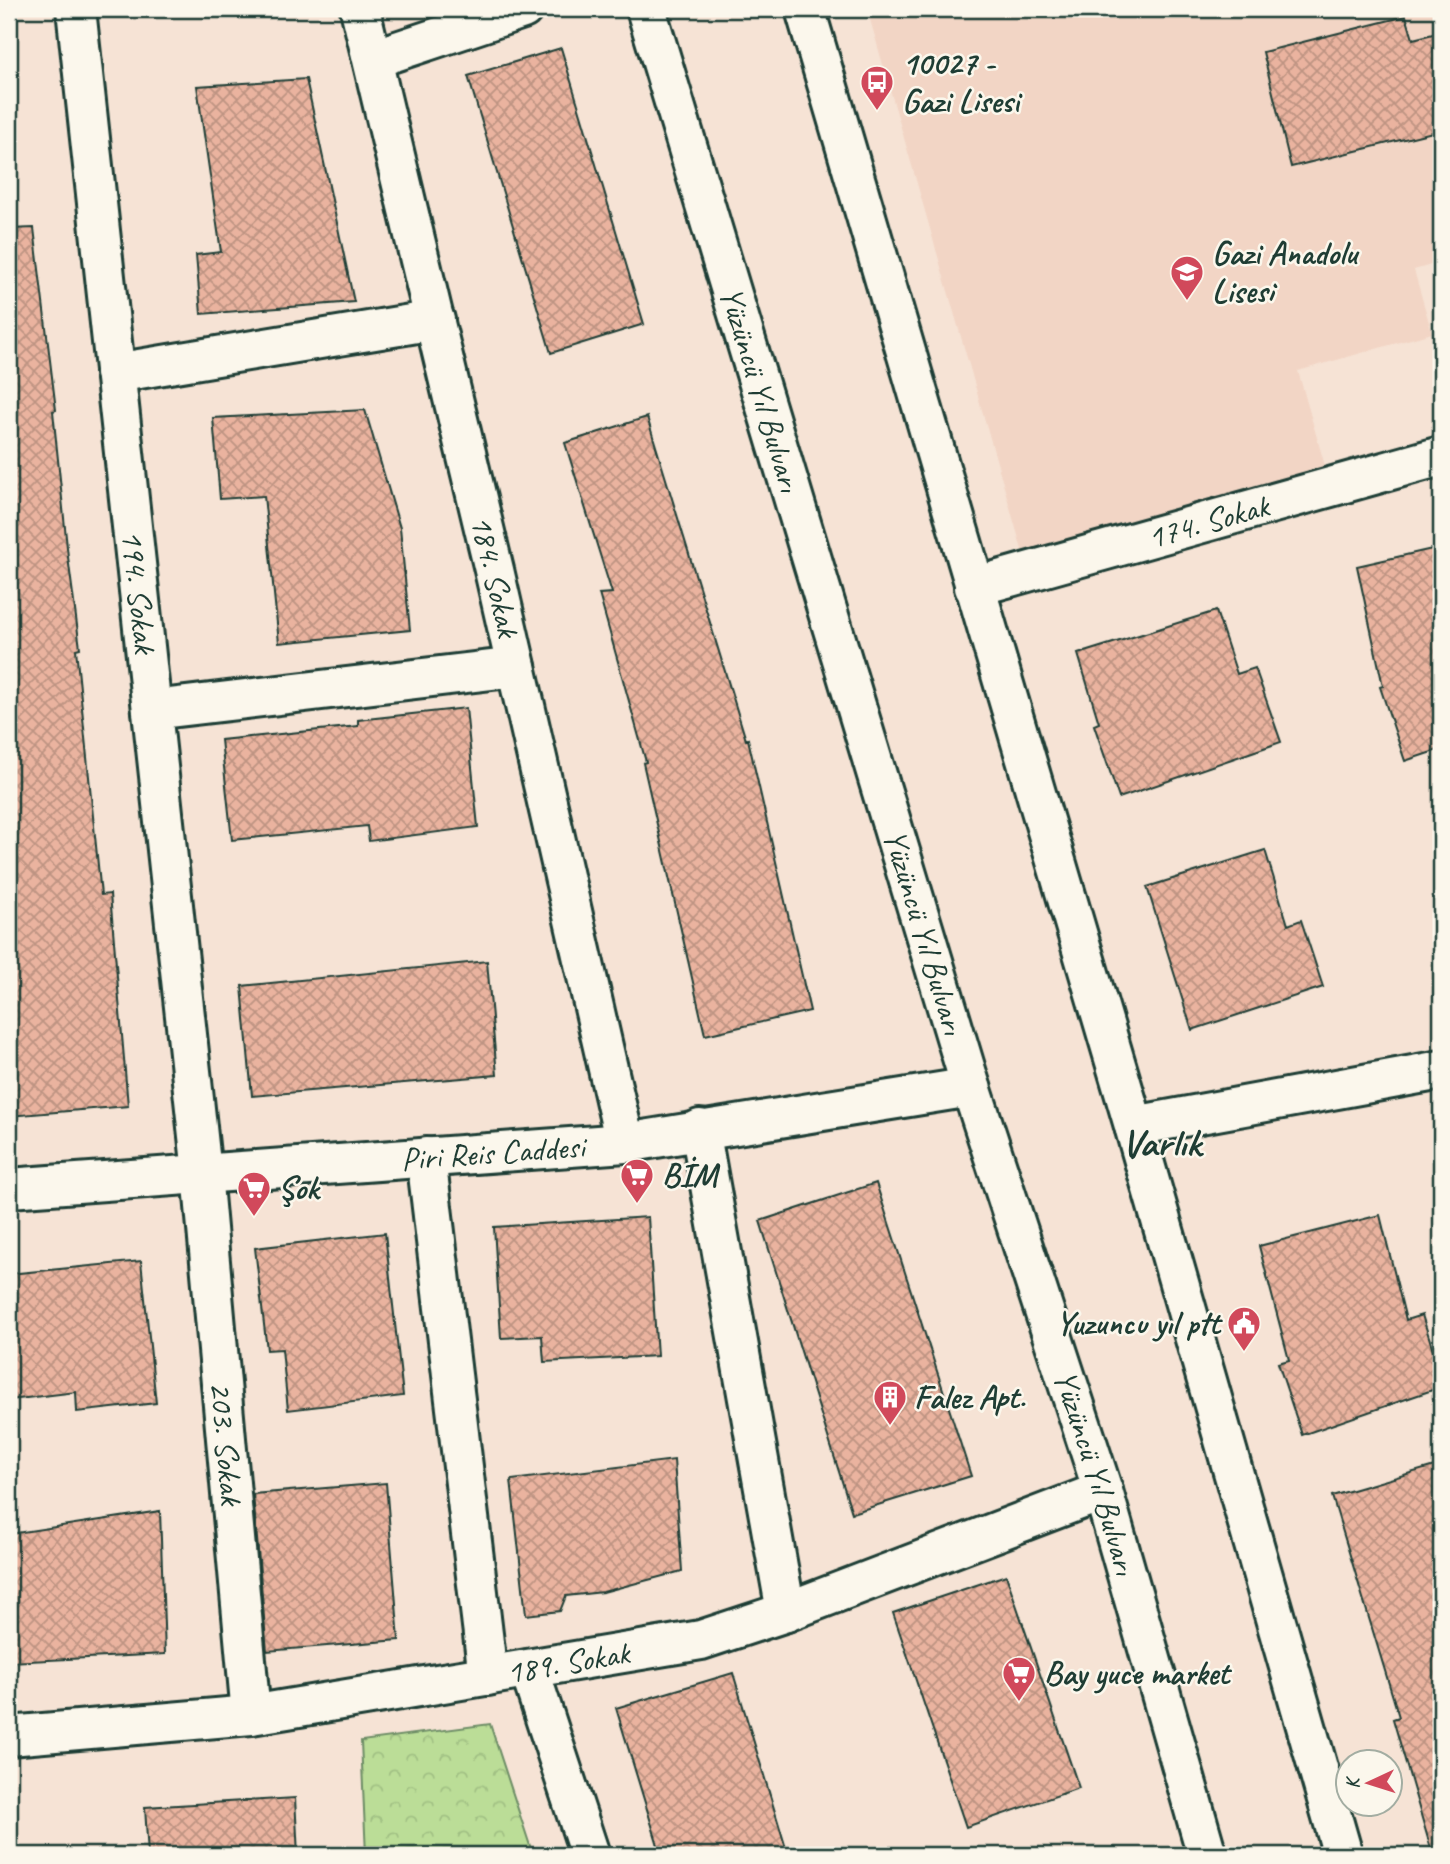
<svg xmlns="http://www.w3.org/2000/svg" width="1450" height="1864" font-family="Caveat,sans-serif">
  <defs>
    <pattern id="forest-crowns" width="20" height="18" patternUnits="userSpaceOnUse" patternTransform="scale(1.75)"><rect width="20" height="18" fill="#bbdd97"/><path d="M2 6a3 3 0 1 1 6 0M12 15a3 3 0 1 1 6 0" fill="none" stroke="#a0bf83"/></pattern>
    <pattern id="building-cross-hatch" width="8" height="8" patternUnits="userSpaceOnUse" patternTransform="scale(1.75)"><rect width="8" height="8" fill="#eab39f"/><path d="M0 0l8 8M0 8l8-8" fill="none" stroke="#bd9382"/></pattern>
  </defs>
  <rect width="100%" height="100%" fill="#f6e3d5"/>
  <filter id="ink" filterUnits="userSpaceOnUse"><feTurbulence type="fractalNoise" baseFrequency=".0143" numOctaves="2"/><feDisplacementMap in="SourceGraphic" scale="14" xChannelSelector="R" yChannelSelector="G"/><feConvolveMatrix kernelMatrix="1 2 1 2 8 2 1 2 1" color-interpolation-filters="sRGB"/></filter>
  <g filter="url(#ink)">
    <path fill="#f2d5c5" d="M 867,9 L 1441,9 L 1441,262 L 1414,270 L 1432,333 L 1298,371 L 1325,466 L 1023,553 Z"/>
    <path fill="url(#forest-crowns)" stroke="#6d8d66" stroke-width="2" d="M 490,1724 L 533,1855 L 366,1855 L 361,1741 Z"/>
    <path fill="url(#building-cross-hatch)" stroke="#1f3d34" stroke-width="2" d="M 1406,16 L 1413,39 L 1441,32 L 1441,130 L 1291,167 L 1263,52 Z
      M 561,48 L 644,324 L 551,353 L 468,76 Z
      M 306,79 L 354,302 L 201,314 L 196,255 L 221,252 L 197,86 Z
      M 34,228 L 56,410 L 53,411 L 68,557 L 80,648 L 76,649 L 101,895 L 110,894 L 128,1106 L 9,1116 L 9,229 Z
      M 365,410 L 400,528 L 410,630 L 279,643 L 264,496 L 220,499 L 213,418 Z
      M 647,417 L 746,740 L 748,739 L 810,1011 L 705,1035 L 643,763 L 646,762 L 599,594 L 612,593 L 565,443 Z
      M 1441,547 L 1441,749 L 1405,761 L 1380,687 L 1383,686 L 1357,566 Z
      M 1216,611 L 1237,674 L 1255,668 L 1281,742 L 1119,798 L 1094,725 L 1099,723 L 1078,654 Z
      M 466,708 L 478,827 L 369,841 L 367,826 L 232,840 L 221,740 L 358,726 L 358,720 Z
      M 1265,850 L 1288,925 L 1301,920 L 1323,987 L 1192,1030 L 1147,887 Z
      M 487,961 L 497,1075 L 252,1096 L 242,986 Z
      M 876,1183 L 971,1476 L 852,1513 L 760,1221 Z
      M 1380,1215 L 1406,1320 L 1422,1315 L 1441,1375 L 1441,1387 L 1302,1435 L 1278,1363 L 1289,1360 L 1259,1246 Z
      M 648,1217 L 657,1356 L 544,1362 L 542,1336 L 501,1338 L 494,1227 Z
      M 385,1233 L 403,1396 L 288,1410 L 282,1349 L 267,1350 L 255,1248 Z
      M 141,1261 L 156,1403 L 77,1412 L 76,1392 L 9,1400 L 9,1274 Z
      M 674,1460 L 682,1571 L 603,1592 L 566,1596 L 560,1611 L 526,1615 L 511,1480 Z
      M 1441,1464 L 1441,1848 L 1431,1849 L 1393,1719 L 1399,1717 L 1332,1496 Z
      M 386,1483 L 399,1640 L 267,1651 L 253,1494 Z
      M 160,1511 L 165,1654 L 10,1662 L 9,1534 Z
      M 1006,1575 L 1079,1788 L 966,1827 L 893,1613 Z
      M 733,1673 L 788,1855 L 661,1855 L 616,1708 Z
      M 295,1798 L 298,1855 L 148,1855 L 145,1807 Z"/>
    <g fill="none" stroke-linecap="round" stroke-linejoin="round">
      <defs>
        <g id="minor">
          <path id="s1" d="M 76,9 L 202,1173 L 251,1715"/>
          <path id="s2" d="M 360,9 L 494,570 L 625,1143"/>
          <path d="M 373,59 L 523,9"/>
          <path d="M 115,373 L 435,320"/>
          <path id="s3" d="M 974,587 L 1441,456"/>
          <path d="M 152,710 L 516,667"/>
          <path d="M 700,1129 L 786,1612"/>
          <path d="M 426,1157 L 488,1676"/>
          <path d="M 529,1669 L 590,1855"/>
          <path id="s4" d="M 9,1736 L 251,1715 L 701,1640 L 786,1612 L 1103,1491"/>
        </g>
        <g id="tertiary">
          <path d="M 1134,1126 L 1441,1070"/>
          <path id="s5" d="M 9,1188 L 625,1143 L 971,1087"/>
        </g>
        <g id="primary">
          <path id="s6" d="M 646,9 L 971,1087 L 1103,1491 L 1207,1855"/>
          <path d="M 805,9 L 1134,1126 L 1343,1855"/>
        </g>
      </defs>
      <use href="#minor" stroke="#1f3d34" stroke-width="44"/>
      <use href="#tertiary" stroke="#1f3d34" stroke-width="44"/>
      <use href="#primary" stroke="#1f3d34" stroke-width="44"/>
      <use href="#minor" stroke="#fbf7ec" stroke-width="38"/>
      <use href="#tertiary" stroke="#fbf7ec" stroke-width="38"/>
      <use href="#primary" stroke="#fbf7ec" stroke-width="38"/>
    </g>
  </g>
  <defs>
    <symbol id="bus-pin" viewBox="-11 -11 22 30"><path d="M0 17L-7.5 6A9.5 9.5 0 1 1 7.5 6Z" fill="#d1495b" stroke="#fbf7ec"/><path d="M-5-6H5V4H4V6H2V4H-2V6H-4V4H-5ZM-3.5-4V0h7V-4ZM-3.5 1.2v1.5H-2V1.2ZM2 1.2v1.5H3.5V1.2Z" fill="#fff"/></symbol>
    <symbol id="school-pin" viewBox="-11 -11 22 30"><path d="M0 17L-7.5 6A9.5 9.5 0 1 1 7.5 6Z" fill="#d1495b" stroke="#fbf7ec"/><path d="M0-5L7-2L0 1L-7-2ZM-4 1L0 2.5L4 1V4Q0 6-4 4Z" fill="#fff"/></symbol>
    <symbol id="supermarket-pin" viewBox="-11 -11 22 30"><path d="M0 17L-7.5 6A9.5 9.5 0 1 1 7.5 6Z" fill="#d1495b" stroke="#fbf7ec"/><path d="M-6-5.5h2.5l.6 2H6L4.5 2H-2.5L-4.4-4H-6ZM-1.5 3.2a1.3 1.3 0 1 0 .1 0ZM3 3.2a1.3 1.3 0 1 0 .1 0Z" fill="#fff"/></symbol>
    <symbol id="civic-pin" viewBox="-11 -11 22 30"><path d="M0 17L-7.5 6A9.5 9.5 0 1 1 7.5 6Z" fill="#d1495b" stroke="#fbf7ec"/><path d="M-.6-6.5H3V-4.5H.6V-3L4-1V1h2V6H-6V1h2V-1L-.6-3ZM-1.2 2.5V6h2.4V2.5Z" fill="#fff"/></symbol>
    <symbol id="building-pin" viewBox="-11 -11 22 30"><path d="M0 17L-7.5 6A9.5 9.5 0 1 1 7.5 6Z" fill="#d1495b" stroke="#fbf7ec"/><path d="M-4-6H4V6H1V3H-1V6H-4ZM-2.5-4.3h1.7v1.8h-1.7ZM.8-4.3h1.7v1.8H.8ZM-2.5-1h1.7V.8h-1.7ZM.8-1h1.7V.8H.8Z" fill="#fff"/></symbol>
  </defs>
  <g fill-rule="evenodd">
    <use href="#bus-pin" x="858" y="63" width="38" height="52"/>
    <use href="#school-pin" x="1168" y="253" width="38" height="52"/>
    <use href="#supermarket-pin" x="618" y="1156" width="38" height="52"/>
    <use href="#supermarket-pin" x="235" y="1169" width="38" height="52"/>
    <use href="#civic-pin" x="1225" y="1304" width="38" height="52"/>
    <use href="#building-pin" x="871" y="1378" width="38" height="52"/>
    <use href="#supermarket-pin" x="1000" y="1654" width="38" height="52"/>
  </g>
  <g text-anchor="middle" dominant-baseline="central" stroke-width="5" stroke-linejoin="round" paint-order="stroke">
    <g font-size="33" font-weight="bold" fill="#1f3d34" stroke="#fbf7ec" text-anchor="start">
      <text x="902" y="63">10027 -<tspan x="902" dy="38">Gazi Lisesi</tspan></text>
      <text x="1212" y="253">Gazi Anadolu<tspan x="1212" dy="38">Lisesi</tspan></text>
      <text x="662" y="1175">BİM</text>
      <text x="278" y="1188">Şok</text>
      <text x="1220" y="1323" text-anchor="end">Yuzuncu yıl ptt</text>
      <text x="914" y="1397">Falez Apt.</text>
      <text x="1044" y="1673">Bay yuce market</text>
    </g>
    <g font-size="33" fill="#1f3d34" stroke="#fbf7ec">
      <text stroke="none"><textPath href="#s6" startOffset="397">Yüzüncü Yıl Bulvarı</textPath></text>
      <text stroke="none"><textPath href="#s3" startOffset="243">174. Sokak</textPath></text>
      <text stroke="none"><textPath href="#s2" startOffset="583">184. Sokak</textPath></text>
      <text stroke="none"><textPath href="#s1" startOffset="586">194. Sokak</textPath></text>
      <text stroke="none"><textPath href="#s6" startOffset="964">Yüzüncü Yıl Bulvarı</textPath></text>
      <text stroke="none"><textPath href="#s5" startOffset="485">Piri Reis Caddesi</textPath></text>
      <text stroke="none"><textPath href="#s1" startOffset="1442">203. Sokak</textPath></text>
      <text stroke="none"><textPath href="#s6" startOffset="1531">Yüzüncü Yıl Bulvarı</textPath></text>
      <text stroke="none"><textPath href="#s4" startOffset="564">189. Sokak</textPath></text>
    </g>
    <g font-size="40" font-weight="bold" fill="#1f3d34" stroke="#fbf7ec">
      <text x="1161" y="1143">Varlık</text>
    </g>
  </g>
  <rect width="1450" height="1864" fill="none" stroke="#fbf7ec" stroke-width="35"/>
  <rect x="18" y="18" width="1415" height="1829" fill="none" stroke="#1f3d34" stroke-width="2.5" filter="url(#ink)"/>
  <g transform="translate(1369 1783) rotate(266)"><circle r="33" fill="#fbf7ec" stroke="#a3ada2" stroke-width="2"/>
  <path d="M0-5L12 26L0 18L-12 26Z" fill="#d1495b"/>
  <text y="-10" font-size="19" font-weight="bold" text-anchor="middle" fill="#1f3d34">K</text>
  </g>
</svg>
